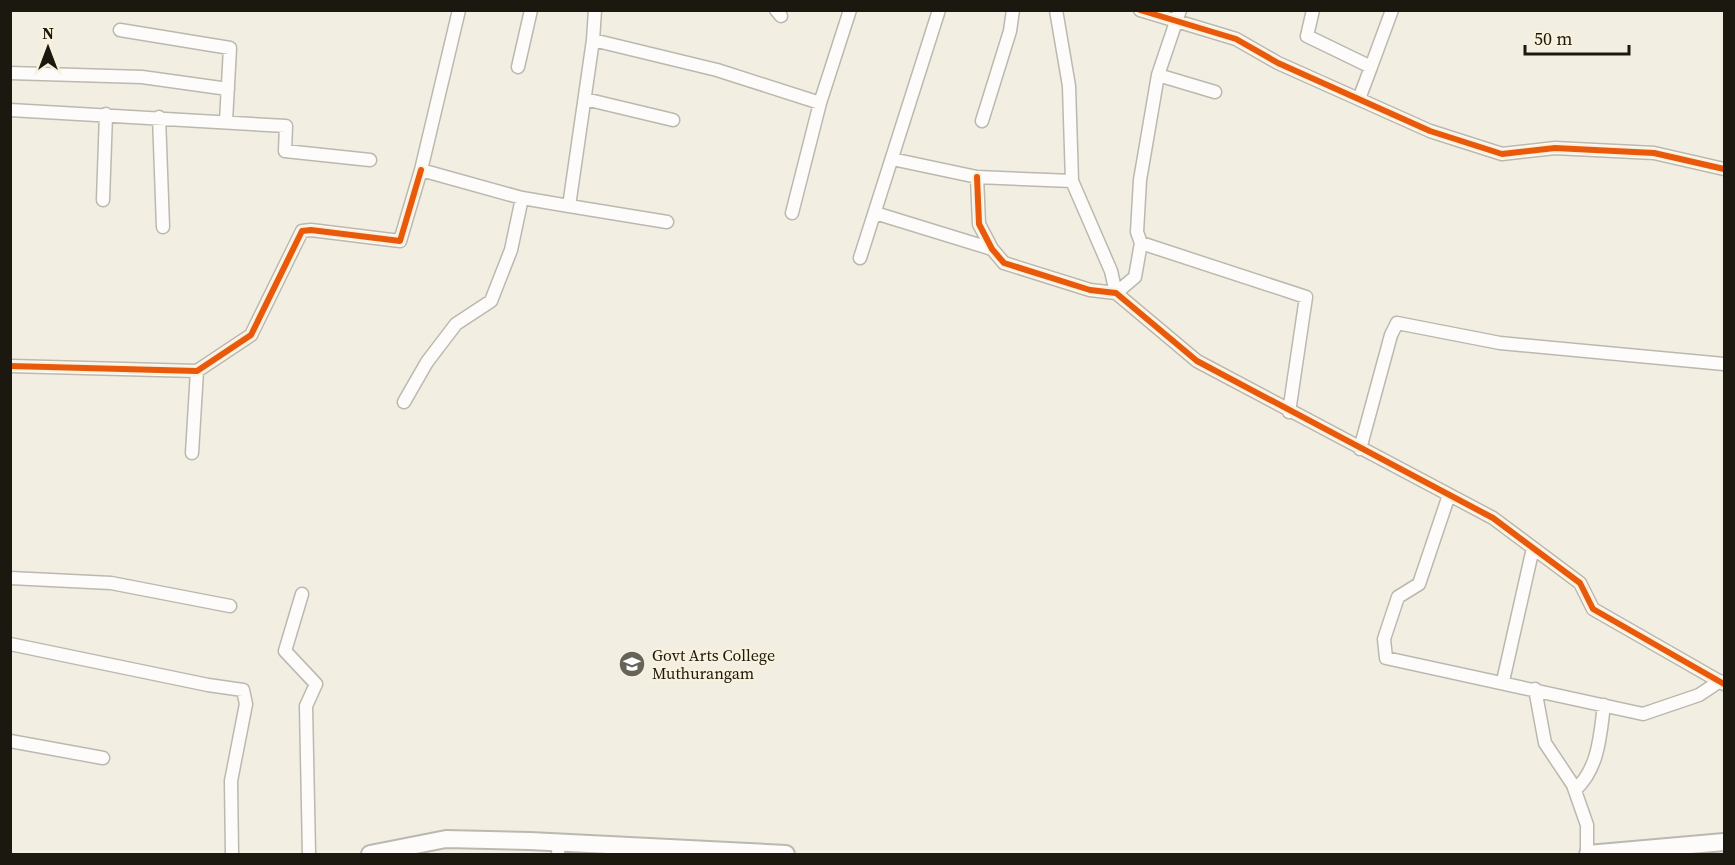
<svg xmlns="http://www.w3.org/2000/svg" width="1735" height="865" font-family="'Source Serif 4',serif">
  <rect width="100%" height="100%" fill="#f2eee2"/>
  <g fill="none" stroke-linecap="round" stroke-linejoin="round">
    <defs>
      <path id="street" d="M 459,10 L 421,170 L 522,198 L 569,206 L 593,40 L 595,10
        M 776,10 L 781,16
        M 1140,10 L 1236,39 L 1278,63 L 1430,131 L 1502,154 L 1555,148 L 1654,153 L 1724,169
        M 1313,10 L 1307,36 L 1371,67 L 1359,99
        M 120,30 L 230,48 L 226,121
        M 593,40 L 717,70 L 820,103 L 850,10
        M 518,67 L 531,10
        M 1371,67 L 1392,10
        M 10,73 L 142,77 L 228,89
        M 1158,75 L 1215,92
        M 585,99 L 673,120
        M 10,110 L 286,126 L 285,151 L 370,160
        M 159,117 L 163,227
        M 982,121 L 1010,31 L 1013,10
        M 892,159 L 977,177 L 1072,181 L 1069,86 L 1056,10
        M 977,177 L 979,224 L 992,249 L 1004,263 L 1090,290 L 1116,293 L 1197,361 L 1493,518 L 1580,583 L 1593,609 L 1724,684
        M 1072,181 L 1111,271 L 1116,293 L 1135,277 L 1141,243 L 1137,232 L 1140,180 L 1158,75 L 1180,10
        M 103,200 L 106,114
        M 569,206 L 667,222
        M 792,213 L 820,103
        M 875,213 L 992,249
        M 1141,243 L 1306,297 L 1289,412
        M 860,258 L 939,10
        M 10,366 L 197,371 L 251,335 L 302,231 L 311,230 L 400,241 L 421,170
        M 404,402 L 427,362 L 456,324 L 491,301 L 511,250 L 522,198
        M 1360,449 L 1391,335 L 1397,323 L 1500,343 L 1724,364
        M 192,453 L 197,371
        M 1449,495 L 1419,584 L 1398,597 L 1384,639 L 1386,658 L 1643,714 L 1699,695 L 1720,681
        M 10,578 L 111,583 L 230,606
        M 302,594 L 285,651 L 316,684 L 306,706 L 309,854
        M 10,644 L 208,685 L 243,690 L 246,704 L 231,781 L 232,854
        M 1503,681 L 1533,548
        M 1535,689 L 1545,743 L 1573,785 L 1587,825 L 1587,854
        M 10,741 L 103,758
        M 1575,790 C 1599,768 1600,736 1604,705
        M 558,854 L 559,842"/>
      <path id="secondary" d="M 370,854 L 446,839 L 530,841 L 786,854
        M 1588,854 L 1724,842"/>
    </defs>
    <use href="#street" stroke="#bbb8af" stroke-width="15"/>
    <use href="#secondary" stroke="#bbb8af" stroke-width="20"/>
    <use href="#street" stroke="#fdfcfb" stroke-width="12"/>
    <use href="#secondary" stroke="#fdfcfb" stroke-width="16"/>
    <defs>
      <path id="cycleway" d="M 1140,10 L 1236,39 L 1278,63 L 1430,131 L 1502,154 L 1555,148 L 1654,153 L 1724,169
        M 977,177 L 979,224 L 992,249 L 1004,263 L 1090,290 L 1116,293 L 1197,361 L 1493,518 L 1580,583 L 1593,609 L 1724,684
        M 10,366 L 197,371 L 251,335 L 302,231 L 311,230 L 400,241 L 421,170"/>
    </defs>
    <use href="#cycleway" stroke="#f9f1db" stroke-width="10"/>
    <use href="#cycleway" stroke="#e8590c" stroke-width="6"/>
  </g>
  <defs>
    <symbol id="university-disc" viewBox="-11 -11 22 22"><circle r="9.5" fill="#66635a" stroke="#f9f1db"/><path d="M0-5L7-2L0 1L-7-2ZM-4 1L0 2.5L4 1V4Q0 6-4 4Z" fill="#fff"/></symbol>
  </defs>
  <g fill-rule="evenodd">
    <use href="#university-disc" x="617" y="649" width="30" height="30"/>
  </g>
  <g text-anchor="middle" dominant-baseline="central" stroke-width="4.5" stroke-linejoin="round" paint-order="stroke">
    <g font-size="16" fill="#1b1810" stroke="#f9f1db" text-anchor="start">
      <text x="652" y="655">Govt Arts College<tspan x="652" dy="18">Muthurangam</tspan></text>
    </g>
  </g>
  <rect width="1735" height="865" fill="none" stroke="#1b1810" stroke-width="24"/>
  <g transform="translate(48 48)" stroke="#f9f1db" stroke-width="4.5" paint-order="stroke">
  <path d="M0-4.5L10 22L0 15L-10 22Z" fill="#1b1810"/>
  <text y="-9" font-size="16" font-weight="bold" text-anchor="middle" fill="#1b1810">N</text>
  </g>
  <path d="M1525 45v9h104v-9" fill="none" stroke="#1b1810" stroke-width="3"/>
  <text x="1534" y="45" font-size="18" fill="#1b1810" stroke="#f9f1db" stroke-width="4.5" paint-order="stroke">50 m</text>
</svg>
